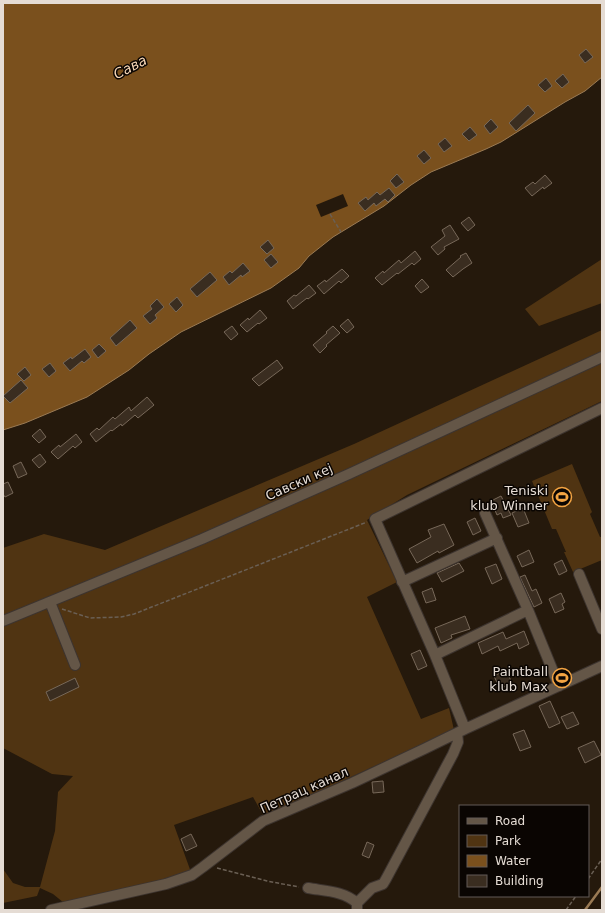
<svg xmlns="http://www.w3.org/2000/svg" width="605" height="913" font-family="'DejaVu Sans',sans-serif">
  <rect width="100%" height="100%" fill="#25190c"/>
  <path fill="#503412" d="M 602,259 L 602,303 L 539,326 L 525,309 Z
    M 602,330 L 602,401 L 407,495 L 367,520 L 397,582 L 367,597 L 421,719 L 449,708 L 454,730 L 318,792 L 263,815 L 253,797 L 174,825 L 192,875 L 69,907 L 53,894 L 40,888 L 37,896 L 3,903 L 3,869 L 13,883 L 25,887 L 40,887 L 55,831 L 58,792 L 73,776 L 52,774 L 3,748 L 3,548 L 44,534 L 105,550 L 354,444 Z
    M 572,464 L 592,512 L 590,514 L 600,537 L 602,537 L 602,560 L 573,572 L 564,552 L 566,552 L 556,529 L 552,529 L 532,481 Z"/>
  <path fill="#7a501d" stroke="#9a7a54" d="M 3,3 L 602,3 L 602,77 L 585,91 L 565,102 L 501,142 L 486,149 L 431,172 L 411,185 L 384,206 L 333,237 L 309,256 L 299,268 L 271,288 L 181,332 L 149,354 L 129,370 L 87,397 L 25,423 L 3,430 Z"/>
  <path fill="#25190c" d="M 343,194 L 348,206 L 321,217 L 316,205 Z"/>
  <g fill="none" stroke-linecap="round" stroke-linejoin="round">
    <path stroke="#9a7a54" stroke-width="2.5" d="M 585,910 L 602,887"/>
  </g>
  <path fill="#3a2d20" stroke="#776859" d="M 586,49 L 593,57 L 585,63 L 579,55 Z
    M 563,74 L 569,82 L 562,88 L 555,81 Z
    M 546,78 L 552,86 L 545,92 L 538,85 Z
    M 528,105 L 535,113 L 516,131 L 509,123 Z
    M 491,119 L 498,127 L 490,134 L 484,126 Z
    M 470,127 L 477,135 L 469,141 L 462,134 Z
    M 445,138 L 452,146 L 444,152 L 438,144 Z
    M 424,150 L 431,158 L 424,164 L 417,156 Z
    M 397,174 L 404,182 L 396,188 L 390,181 Z
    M 545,175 L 552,183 L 544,189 L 543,187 L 532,196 L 525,188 L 533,182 L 535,184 Z
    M 389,188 L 395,195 L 388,202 L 385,199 L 376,206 L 374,203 L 365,211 L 358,203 L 366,197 L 368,200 L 377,192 L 380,195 Z
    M 469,217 L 475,225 L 468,231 L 461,223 Z
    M 450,225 L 459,239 L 444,247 L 445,249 L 438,255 L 431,247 L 445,236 L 442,230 Z
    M 268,240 L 274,248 L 267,254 L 260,247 Z
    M 415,251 L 421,259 L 414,265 L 412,263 L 398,274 L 397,273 L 382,285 L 375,278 L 383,271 L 384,273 L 399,260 L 401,263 Z
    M 466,253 L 472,263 L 463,269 L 453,277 L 446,270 L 461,257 L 460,256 Z
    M 271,254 L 278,262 L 271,268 L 264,260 Z
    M 243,263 L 250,271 L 242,277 L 241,275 L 229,285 L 223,277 L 230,271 L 232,273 Z
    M 342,269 L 349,276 L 341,283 L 339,281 L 324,294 L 317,286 L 325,280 L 326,282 Z
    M 210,272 L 217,280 L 197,297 L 190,289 Z
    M 422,279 L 429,287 L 421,293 L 415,286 Z
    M 309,285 L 316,293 L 308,299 L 307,298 L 293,309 L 287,301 L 294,295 L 296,296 Z
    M 177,297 L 183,305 L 176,312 L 169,304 Z
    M 157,299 L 164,307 L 155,315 L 157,318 L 150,324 L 143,316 L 152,309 L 150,306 Z
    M 260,310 L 267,318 L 259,324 L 258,323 L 247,332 L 240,325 L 248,318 L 249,320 Z
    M 348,319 L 354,327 L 347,333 L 340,326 Z
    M 130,320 L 137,328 L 116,346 L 110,338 Z
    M 232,326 L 238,334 L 231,340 L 224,332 Z
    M 333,326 L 340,333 L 326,345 L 327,346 L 320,353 L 313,345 L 327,333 L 326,332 Z
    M 99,344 L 106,351 L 98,358 L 92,350 Z
    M 85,349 L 91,357 L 84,363 L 82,361 L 70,371 L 63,363 L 71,357 L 72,359 Z
    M 277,360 L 283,368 L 259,386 L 252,379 Z
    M 50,363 L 56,371 L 49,377 L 42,369 Z
    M 25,367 L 31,375 L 24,381 L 17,374 Z
    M 21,380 L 28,388 L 10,403 L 3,396 Z
    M 147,397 L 154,405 L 138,418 L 135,415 L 122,426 L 121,424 L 112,431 L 111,430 L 96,442 L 90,434 L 97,428 L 99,430 L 113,417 L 115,419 L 129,407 L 131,411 Z
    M 40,429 L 46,437 L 39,443 L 32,436 Z
    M 76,434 L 82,442 L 75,448 L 73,446 L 58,459 L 51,452 L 59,445 L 60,447 Z
    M 40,454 L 46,462 L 39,468 L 32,460 Z
    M 21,462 L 27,474 L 18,478 L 13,466 Z
    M 8,482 L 13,493 L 5,497 L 3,494 L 3,484 Z
    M 501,496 L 511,515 L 503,518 L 501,513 L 497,515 L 491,501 Z
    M 523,508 L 529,523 L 518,527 L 512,513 Z
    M 475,518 L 481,531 L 473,535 L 467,522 Z
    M 444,524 L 454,545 L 439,553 L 438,551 L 417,563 L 409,549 L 431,537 L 428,530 Z
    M 529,550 L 534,562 L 522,567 L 517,556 Z
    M 562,560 L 567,571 L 559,575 L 554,564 Z
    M 459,563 L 464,571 L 442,582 L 437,573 Z
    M 496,564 L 502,579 L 492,584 L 485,568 Z
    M 525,575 L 532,591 L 536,589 L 542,603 L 534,607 L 520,577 Z
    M 432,588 L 436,600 L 426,603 L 422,592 Z
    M 561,593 L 565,602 L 562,604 L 564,609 L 555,613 L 549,599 Z
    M 465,616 L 470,629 L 451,635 L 452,638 L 441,643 L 435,628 Z
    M 524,631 L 529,644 L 519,649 L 517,643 L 500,651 L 498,646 L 482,654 L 478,643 L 503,632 L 506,639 Z
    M 420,650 L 427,666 L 418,670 L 411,654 Z
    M 506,670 L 512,683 L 500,689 L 494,676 Z
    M 75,678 L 79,687 L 50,701 L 46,692 Z
    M 550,701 L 560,723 L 549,728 L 539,706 Z
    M 573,712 L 579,724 L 567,729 L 561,717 Z
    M 524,730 L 531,747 L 520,751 L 513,734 Z
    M 594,741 L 601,755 L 585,763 L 578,748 Z
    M 383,781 L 384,792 L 373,793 L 372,782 Z
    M 191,834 L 197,846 L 186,851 L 181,839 Z
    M 367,842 L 374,845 L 369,858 L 362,855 Z"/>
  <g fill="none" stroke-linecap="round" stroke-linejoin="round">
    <defs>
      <path id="minor" d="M 485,513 L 528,610 L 559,686
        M 579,574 L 602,629
        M 402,582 L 497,538
        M 50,602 L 75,665
        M 3,621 L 202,539 L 349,474 L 602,357
        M 435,655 L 528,610
        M 465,729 L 435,655 L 375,519 L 602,408
        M 308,888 C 325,891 344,891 357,903 L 357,910
        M 357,903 L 372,888 L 383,884 L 386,879 L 453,754 L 458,742 L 457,733
        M 51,910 L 166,884 L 192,875 L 203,867 L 263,821 L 352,783 L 424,749 L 465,729 L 602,666"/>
    </defs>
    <use href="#minor" stroke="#3d342f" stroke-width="12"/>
    <path stroke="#6a5f54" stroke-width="1.5" stroke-dasharray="4 2" stroke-linecap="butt" d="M 330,214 L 341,232
      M 62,609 L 90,618 L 121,617 L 134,614 L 367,522
      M 217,868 L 267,881 L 299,887
      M 588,879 L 602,859
      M 566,910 L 576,896"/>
    <use href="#minor" stroke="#645647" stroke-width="10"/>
  </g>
  <defs>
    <symbol id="stadium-ring" viewBox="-11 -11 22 22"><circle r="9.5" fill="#0a0502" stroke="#f3a443" stroke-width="1.5"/><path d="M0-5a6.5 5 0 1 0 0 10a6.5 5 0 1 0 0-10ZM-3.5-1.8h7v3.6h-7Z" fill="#f3a443"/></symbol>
  </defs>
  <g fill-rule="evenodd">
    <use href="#stadium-ring" x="551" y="486" width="22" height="22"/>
    <use href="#stadium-ring" x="551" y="667" width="22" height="22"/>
  </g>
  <g text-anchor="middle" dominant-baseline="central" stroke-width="3" stroke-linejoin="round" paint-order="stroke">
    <g font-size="13" fill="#e5dcd4" stroke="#0a0502">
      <text transform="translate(299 482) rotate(-24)">Савски кеј</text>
      <text transform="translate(304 790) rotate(-24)">Петрац канал</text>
    </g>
    <g font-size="13" fill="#e5dcd4" stroke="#0a0502" text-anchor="end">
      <text x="548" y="490">Teniski<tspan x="548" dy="15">klub Winner</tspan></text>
      <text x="548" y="671">Paintball<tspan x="548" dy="15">klub Max</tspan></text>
    </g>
    <g font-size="14" font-style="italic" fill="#f6d6b6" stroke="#0a0502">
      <text transform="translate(130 67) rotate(-27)">Сава</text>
    </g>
  </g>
  <rect width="605" height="913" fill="none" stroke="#e5dcd4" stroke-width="8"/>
  <rect x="459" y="805" width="130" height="92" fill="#0a0502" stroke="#625b56"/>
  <rect x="467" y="818" width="20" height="6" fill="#645647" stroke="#625b56"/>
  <text x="495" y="825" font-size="12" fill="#e5dcd4">Road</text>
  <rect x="467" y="835" width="20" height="12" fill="#503412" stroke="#625b56"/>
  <text x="495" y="845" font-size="12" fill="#e5dcd4">Park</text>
  <rect x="467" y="855" width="20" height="12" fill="#7a501d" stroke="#625b56"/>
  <text x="495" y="865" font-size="12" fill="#e5dcd4">Water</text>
  <rect x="467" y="875" width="20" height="12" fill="#3a2d20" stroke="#625b56"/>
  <text x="495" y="885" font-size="12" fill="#e5dcd4">Building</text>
</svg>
